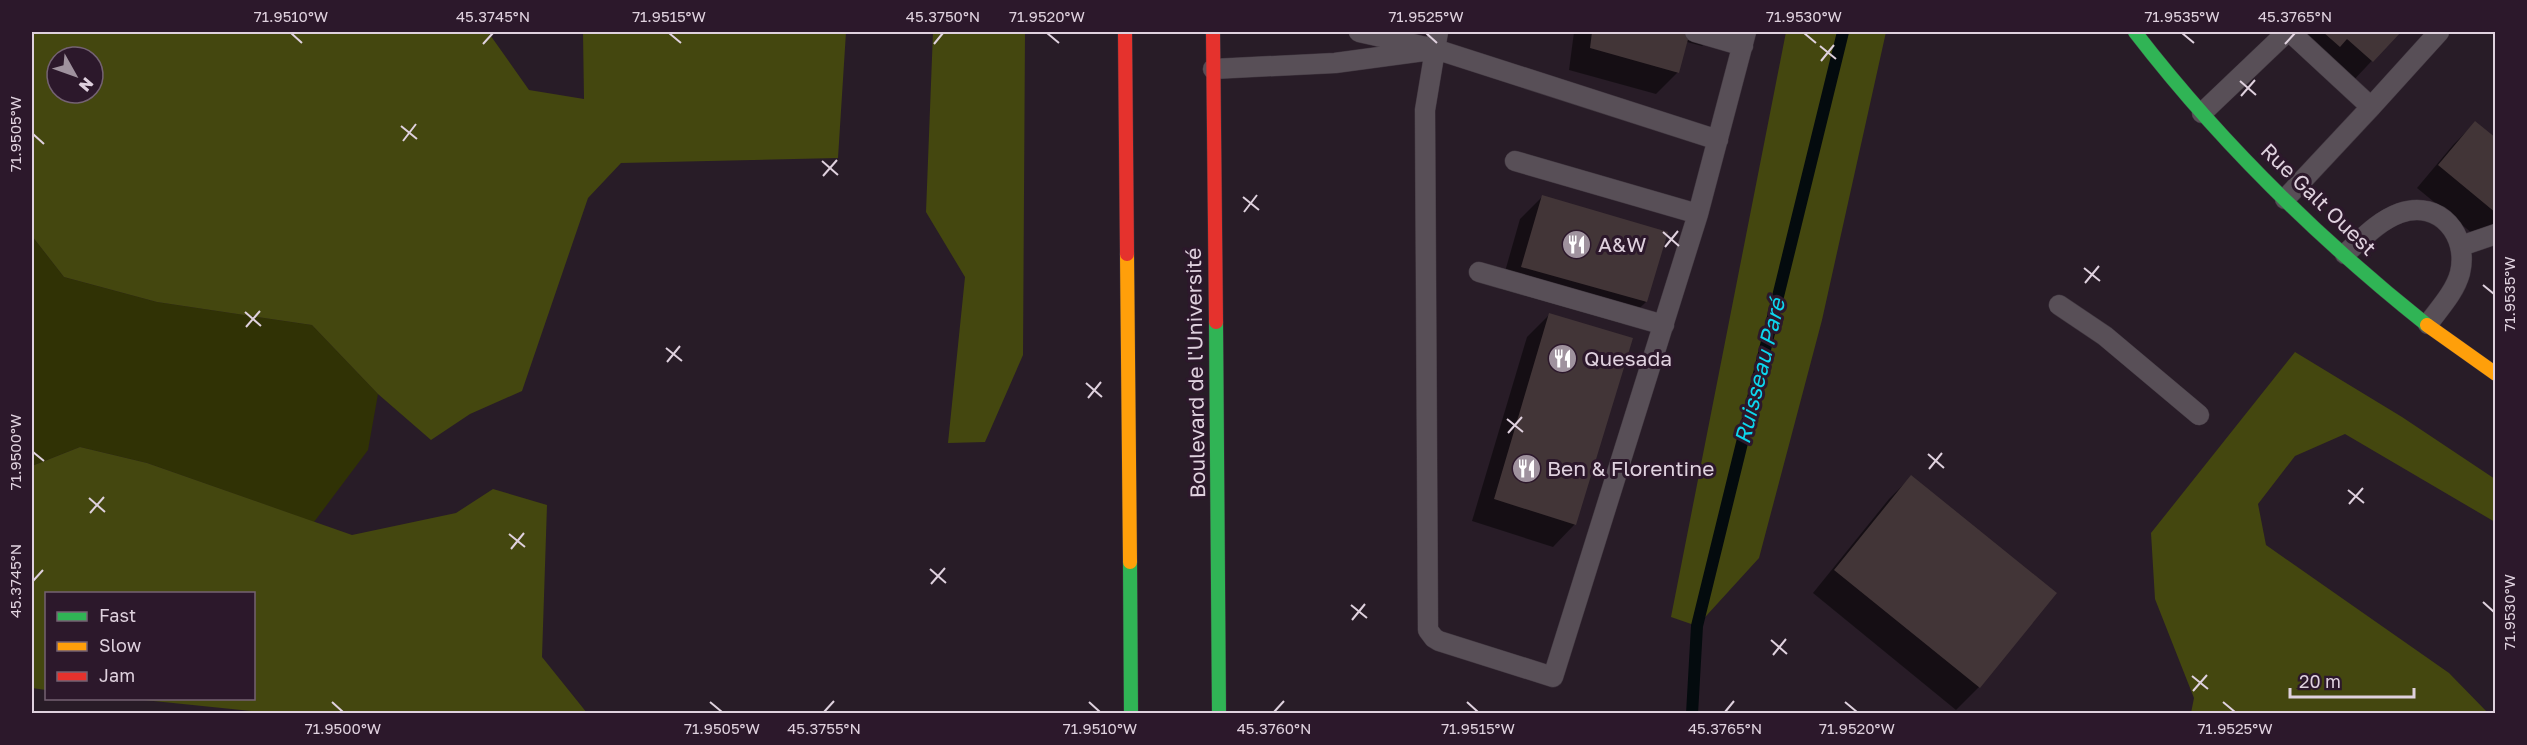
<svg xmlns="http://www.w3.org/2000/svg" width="2527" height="745" font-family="'Golos Text',sans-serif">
  <rect width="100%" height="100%" fill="#281c27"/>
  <path fill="#303205" d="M 32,236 L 64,277 L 157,302 L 312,325 L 378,394 L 368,450 L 314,522 L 147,463 L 80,447 L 32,466 Z"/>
  <path fill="#44470f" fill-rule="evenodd" d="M 32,32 L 488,32 L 529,90 L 584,99 L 583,32 L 846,32 L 838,158 L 621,163 L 588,198 L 522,391 L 470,414 L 431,440 L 378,394 L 312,325 L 157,302 L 64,277 L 32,236 ZM 57,57 L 93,57 L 93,93 L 57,93 Z
    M 933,32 L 1025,32 L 1023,355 L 985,442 L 948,443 L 965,277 L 926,212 Z
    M 1786,32 L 1886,32 L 1822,320 L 1759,558 L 1697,626 L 1671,617 Z
    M 2295,352 L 2402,417 L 2495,479 L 2495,522 L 2345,434 L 2295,456 L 2258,504 L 2266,545 L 2449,673 L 2488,713 L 2191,713 L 2194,698 L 2155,599 L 2151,533 Z
    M 80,447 L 147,463 L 352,535 L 456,513 L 493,489 L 547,505 L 542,657 L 587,713 L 281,714 L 134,699 L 254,698 L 254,594 L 46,594 L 46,690 L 32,688 L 32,466 Z"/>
  <path fill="#0007" d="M 1574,32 L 1717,32 L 1702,46 L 1687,42 L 1678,72 L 1656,94 L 1569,70 Z
    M 2276,32 L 2399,32 L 2350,84 Z
    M 2475,123 L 2496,140 L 2496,221 L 2478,238 L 2417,188 L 2453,145 Z
    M 1542,197 L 1646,302 L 1623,324 L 1500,289 L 1520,219 Z
    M 1549,315 L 1575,524 L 1553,547 L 1472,521 L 1527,337 Z
    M 1911,477 L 2055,593 L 1979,687 L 1956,710 L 1813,593 L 1889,499 Z"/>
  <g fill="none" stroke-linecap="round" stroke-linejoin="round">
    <path stroke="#040b0e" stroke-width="12" d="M 1692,714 L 1697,626 L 1843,32"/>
  </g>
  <path fill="#423537" d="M 1592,32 L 1690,32 L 1679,73 L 1590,48 Z
    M 2323,32 L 2401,32 L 2373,62 L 2347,39 L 2340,47 Z
    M 2475,121 L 2496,138 L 2496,213 L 2438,165 Z
    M 1542,195 L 1668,232 L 1647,302 L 1521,267 Z
    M 1549,313 L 1633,338 L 1576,525 L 1494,499 Z
    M 1911,475 L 2057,593 L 1980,688 L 1834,570 Z"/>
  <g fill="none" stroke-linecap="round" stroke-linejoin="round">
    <defs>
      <path id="lane" d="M 1359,32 L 1435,49 L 1718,140
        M 1438,32 L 1425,110 L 1428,630 L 1434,638 L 1439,641 L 1553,677 L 1698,214 L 1746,32
        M 1695,32 L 1743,46
        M 1213,69 L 1335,63 L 1424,51
        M 2371,107 L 2439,32
        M 2202,113 L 2287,32
        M 1515,161 L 1698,214
        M 2285,199 L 2371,107 L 2290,32
        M 2461,246 L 2496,234
        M 2345,254 C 2362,239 2378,221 2400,213 C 2440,199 2469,236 2460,273 C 2455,292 2439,309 2428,324
        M 1479,272 L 1664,325
        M 2059,305 L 2105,336 L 2199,415"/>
      <path id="fast" d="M 2135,32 C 2219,141 2319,239 2427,325
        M 1216,322 L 1219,714
        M 1130,562 L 1131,714"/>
      <path id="slow" d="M 1127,254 L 1130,562
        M 2427,325 L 2496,374"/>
      <path id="jam" d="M 1125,32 L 1127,254
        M 1213,32 L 1216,322"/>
    </defs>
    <use href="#lane" stroke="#413740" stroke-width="21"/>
    <use href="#fast" stroke="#413740" stroke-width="15"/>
    <use href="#slow" stroke="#413740" stroke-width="15"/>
    <use href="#jam" stroke="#413740" stroke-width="15"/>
    <use href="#lane" stroke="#584f57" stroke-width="20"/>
    <use href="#fast" stroke="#30b455" stroke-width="14"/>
    <use href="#slow" stroke="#ff9f0a" stroke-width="14"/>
    <use href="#jam" stroke="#e5322d" stroke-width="14"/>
  </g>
  <path fill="none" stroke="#dfd1de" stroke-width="2" d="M 291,33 L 302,43M 669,33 L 681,43M 1047,33 L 1059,43M 1426,33 L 1437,43M 1804,33 L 1816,43M 2182,33 L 2194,43M 483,44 L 493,33M 934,44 L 943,33M 2285,44 L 2295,33M 1820,46 L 1836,59M 1821,61 L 1834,45M 2240,81 L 2256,95M 2241,96 L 2255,80M 401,126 L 417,139M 33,134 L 44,144M 403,141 L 416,124M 822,161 L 838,175M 823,176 L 837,160M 1243,197 L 1259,210M 1244,212 L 1257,195M 1663,232 L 1679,246M 1665,247 L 1678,231M 2084,268 L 2100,281M 2085,283 L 2099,266M 2483,285 L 2494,294M 245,312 L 261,326M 246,327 L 260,311M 666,348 L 682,361M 667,362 L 680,346M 1086,383 L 1102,397M 1088,398 L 1101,382M 1507,419 L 1523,432M 1508,433 L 1522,417M 33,452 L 44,461M 1928,454 L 1944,468M 1929,469 L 1942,453M 2348,490 L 2364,503M 89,498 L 105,512M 2349,504 L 2363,488M 90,513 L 104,497M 509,534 L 525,547M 511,549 L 524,533M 930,569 L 946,583M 33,581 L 43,570M 931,584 L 945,568M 2483,602 L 2494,612M 1351,605 L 1367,618M 1352,620 L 1365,604M 1771,640 L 1787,654M 1773,655 L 1786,639M 2192,676 L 2208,689M 2193,691 L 2207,675M 332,702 L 343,712M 710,702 L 722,712M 1089,702 L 1100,712M 1467,702 L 1478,712M 1845,702 L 1857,712M 2223,702 L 2235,712M 824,712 L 834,701M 1274,712 L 1284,701M 1725,712 L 1734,701"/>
  <defs>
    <symbol id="restaurant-disc" viewBox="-11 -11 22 22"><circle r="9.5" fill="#9f929e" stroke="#2c182b"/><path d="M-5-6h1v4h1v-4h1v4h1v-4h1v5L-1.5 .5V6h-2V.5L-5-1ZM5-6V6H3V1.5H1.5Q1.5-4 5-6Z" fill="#fff"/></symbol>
  </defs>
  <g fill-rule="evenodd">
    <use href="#restaurant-disc" x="1560" y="228" width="33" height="33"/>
    <use href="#restaurant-disc" x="1546" y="342" width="33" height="33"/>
    <use href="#restaurant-disc" x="1510" y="452" width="33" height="33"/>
  </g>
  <g text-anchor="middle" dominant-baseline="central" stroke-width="6" stroke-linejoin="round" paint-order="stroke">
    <g font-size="21" fill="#dfd1de" stroke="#2c182b">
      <text transform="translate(2319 199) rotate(44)">Rue Galt Ouest</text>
      <text transform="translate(1195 373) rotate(-91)">Boulevard de l'Université</text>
    </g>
    <g font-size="21" fill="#dfd1de" stroke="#2c182b" text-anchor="start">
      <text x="1598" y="244">A&amp;W</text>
      <text x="1584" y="358">Quesada</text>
      <text x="1547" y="468">Ben &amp; Florentine</text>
    </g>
    <g font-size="22" font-style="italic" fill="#0dd7ee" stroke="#2c182b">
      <text transform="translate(1759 371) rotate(-76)">Ruisseau Paré</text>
    </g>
  </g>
  <rect width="2527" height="745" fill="none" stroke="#2c182b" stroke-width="66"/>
  <rect x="45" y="592" width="210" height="108" fill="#2c182b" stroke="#746273" stroke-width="1.5"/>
  <rect x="57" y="612" width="30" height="9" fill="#30b455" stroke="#746273" stroke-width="1.5"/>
  <text x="99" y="622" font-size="18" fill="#dfd1de">Fast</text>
  <rect x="57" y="642" width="30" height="9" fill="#ff9f0a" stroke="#746273" stroke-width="1.5"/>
  <text x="99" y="652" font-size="18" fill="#dfd1de">Slow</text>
  <rect x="57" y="672" width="30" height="9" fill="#e5322d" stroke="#746273" stroke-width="1.5"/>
  <text x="99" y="682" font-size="18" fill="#dfd1de">Jam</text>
  <g transform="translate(75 75) rotate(130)"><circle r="28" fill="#2c182b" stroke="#746273" stroke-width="1.5"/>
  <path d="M0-4.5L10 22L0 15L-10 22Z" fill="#9f929e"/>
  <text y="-9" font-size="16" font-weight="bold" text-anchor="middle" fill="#dfd1de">N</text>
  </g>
  <path d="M2290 688v9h124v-9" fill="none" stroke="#dfd1de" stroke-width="3"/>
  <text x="2299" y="688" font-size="18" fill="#dfd1de" stroke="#2c182b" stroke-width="4.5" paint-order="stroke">20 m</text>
  <rect x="33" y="33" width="2461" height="679" fill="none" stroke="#dfd1de" stroke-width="2"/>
  <g font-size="15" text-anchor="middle" fill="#dfd1de">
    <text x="291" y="22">71.9510°W</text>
    <text x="493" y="22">45.3745°N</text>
    <text x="669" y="22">71.9515°W</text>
    <text x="943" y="22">45.3750°N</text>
    <text x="1047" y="22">71.9520°W</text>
    <text x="1426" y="22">71.9525°W</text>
    <text x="1804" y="22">71.9530°W</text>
    <text x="2182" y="22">71.9535°W</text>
    <text x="2295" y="22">45.3765°N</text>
    <text transform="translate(16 134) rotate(-90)" y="5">71.9505°W</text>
    <text transform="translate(2510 294) rotate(-90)" y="5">71.9535°W</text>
    <text transform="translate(16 452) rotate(-90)" y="5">71.9500°W</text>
    <text transform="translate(16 581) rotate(-90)" y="5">45.3745°N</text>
    <text transform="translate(2510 612) rotate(-90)" y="5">71.9530°W</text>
    <text x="343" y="734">71.9500°W</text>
    <text x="722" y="734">71.9505°W</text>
    <text x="824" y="734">45.3755°N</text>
    <text x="1100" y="734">71.9510°W</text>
    <text x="1274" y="734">45.3760°N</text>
    <text x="1478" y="734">71.9515°W</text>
    <text x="1725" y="734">45.3765°N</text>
    <text x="1857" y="734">71.9520°W</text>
    <text x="2235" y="734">71.9525°W</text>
  </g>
</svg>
